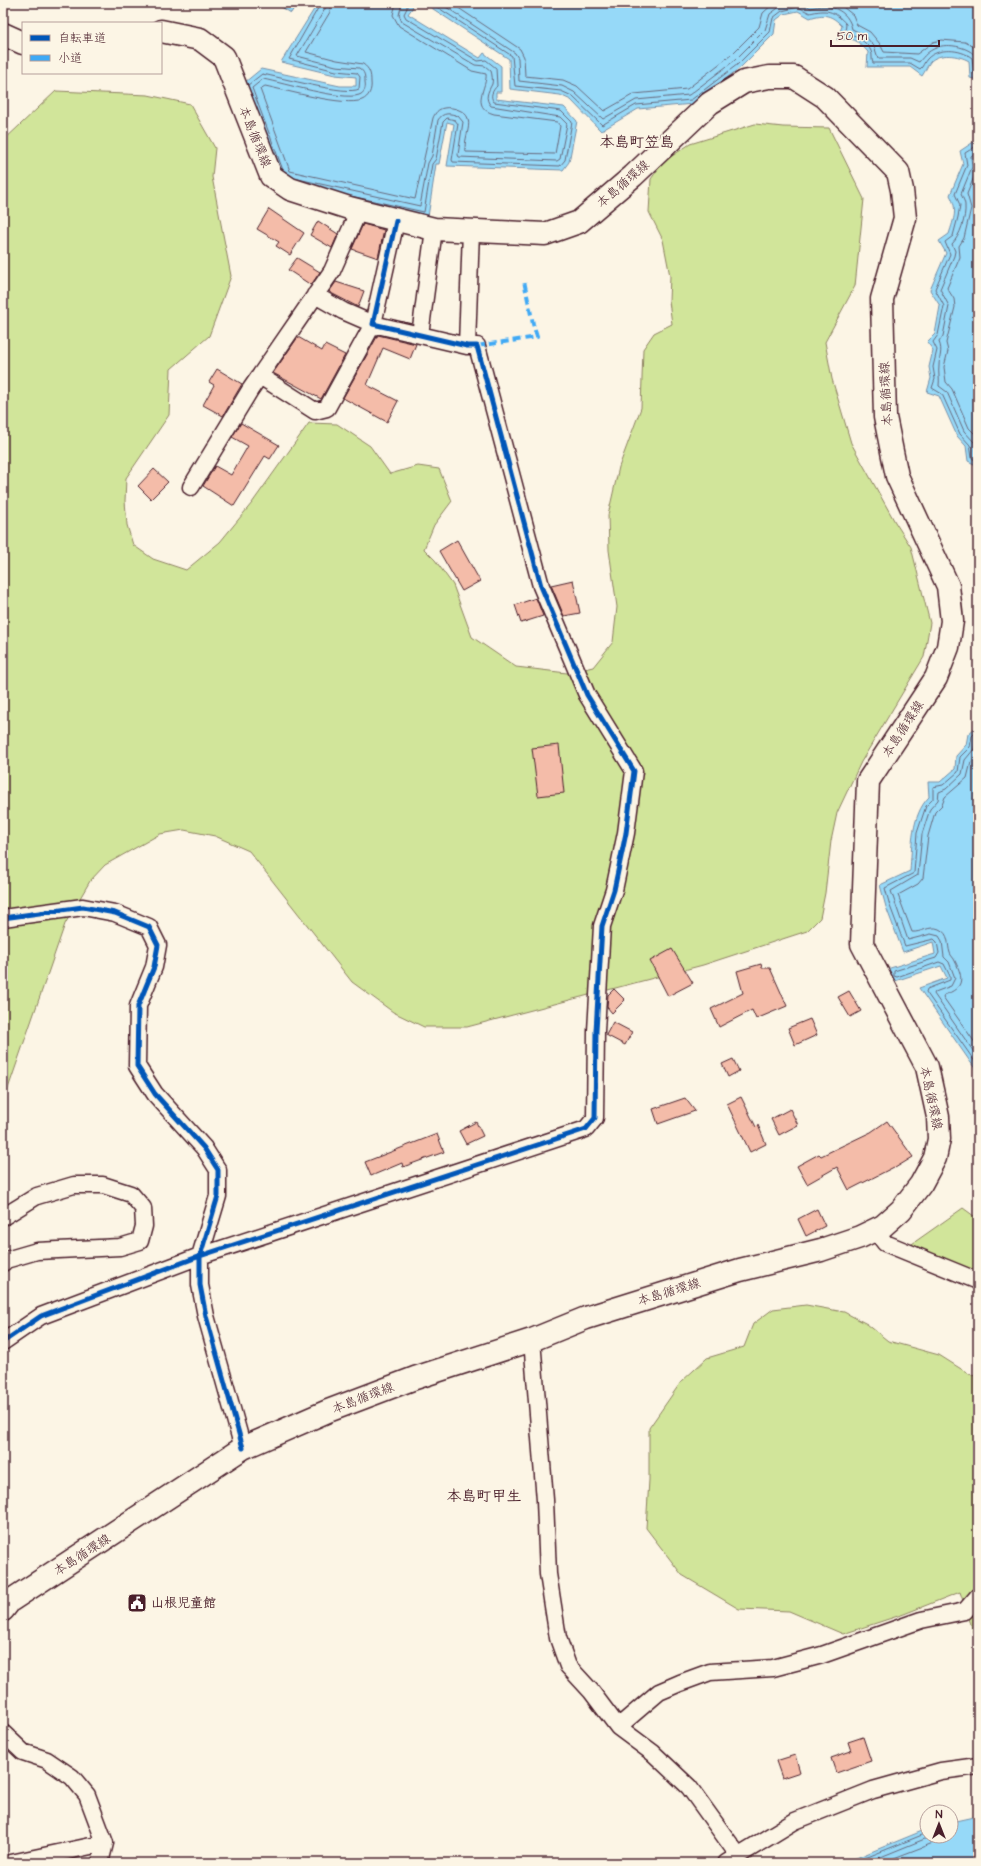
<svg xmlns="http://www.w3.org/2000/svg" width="981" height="1866" font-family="'Architects Daughter','Klee One',sans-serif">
  <rect width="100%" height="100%" fill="#fcf5e5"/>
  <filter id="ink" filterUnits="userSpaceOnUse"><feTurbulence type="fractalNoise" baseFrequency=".025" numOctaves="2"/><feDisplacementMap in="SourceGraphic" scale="8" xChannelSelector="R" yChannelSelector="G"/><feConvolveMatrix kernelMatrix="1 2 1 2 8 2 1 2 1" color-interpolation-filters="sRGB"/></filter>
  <g filter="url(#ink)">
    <path fill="#d1e59a" stroke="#8e8262" d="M 56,91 L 148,95 L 190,104 L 215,148 L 212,177 L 231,276 L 209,336 L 171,369 L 169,415 L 126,478 L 125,501 L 127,525 L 133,545 L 153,559 L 186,570 L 220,542 L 252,503 L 309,423 L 337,424 L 370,446 L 390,474 L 418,466 L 439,469 L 452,501 L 434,525 L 424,549 L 435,560 L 453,585 L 472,637 L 516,667 L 567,673 L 593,667 L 613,642 L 617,607 L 609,550 L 608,515 L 619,467 L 641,408 L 643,349 L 654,333 L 672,324 L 669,301 L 670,276 L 663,240 L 649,212 L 651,179 L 663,162 L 690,144 L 755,124 L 783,127 L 829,128 L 864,199 L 855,286 L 825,342 L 832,379 L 851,443 L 895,522 L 911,547 L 930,623 L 924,657 L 861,762 L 837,813 L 831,841 L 825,893 L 820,918 L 807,931 L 703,965 L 467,1027 L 424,1027 L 393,1012 L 352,982 L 249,851 L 215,836 L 184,830 L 160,834 L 105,865 L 90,881 L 65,924 L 3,1103 L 3,141 Z
      M 963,1208 L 978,1219 L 978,1275 L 909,1246 Z
      M 806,1305 L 844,1312 L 867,1324 L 888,1341 L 939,1355 L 969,1374 L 978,1377 L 978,1645 L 960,1592 L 904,1614 L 843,1634 L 789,1611 L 739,1609 L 682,1575 L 646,1528 L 649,1480 L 649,1428 L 681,1382 L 707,1358 L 744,1347 L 753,1324 L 773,1309 Z"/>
    <path fill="#96d9f8" stroke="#788fa6" d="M 275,3 L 297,3 L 291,13 Z
      M 318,3 L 409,3 L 413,7 L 408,14 L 480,58 L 484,53 L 501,66 L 501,92 L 496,92 L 496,99 L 564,107 L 577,121 L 569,162 L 563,170 L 447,166 L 454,124 L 447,122 L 439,164 L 436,164 L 428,217 L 279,184 L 239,87 L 261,69 L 340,86 L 356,86 L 356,77 L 335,75 L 281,62 Z
      M 424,3 L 978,3 L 978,80 L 970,78 L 969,61 C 959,55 939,52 930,62 C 927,66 925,72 922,76 L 910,67 L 867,67 L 868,52 C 857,40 854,37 837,40 L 842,26 C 832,15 824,13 810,18 L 798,11 L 784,14 L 776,20 L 774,34 L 741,67 L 693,104 L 638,109 L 601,131 L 571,100 L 560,95 L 510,89 L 509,59 Z
      M 978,139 L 978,466 L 968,461 L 966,446 L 957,436 L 939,396 L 927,392 L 931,378 L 929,367 L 933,350 L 927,342 L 935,334 L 940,306 L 930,290 L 946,253 L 939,241 L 949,234 C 954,218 958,210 950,195 L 963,164 L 960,151 Z
      M 978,716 L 978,1073 L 919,988 L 947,978 L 941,966 L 892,982 L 887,969 L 935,954 L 933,942 L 903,952 L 886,907 L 880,885 L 910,871 C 912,847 911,815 929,797 L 928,782 L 940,782 L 955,769 L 956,756 L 966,745 L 968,734 L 976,727 L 976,718 Z
      M 978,1816 L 978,1863 L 844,1863 L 927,1829 L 927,1836 L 951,1836 L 951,1822 Z"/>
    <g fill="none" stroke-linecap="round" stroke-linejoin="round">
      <path stroke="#68697d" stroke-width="1" d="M 332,3 L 330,12 L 306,52 L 337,60 L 363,64 C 370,69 371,74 371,82 C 372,90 369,97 362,100 C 345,107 285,90 265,86 L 260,89 L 290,171 L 415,199 L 433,118 C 435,113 438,109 444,108 C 448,107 455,108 459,110 C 479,118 461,139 466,152 L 555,154 L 560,126 L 557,122 L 494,114 C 469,107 488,86 486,74 L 472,71 L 399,26 L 393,15 L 396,3
        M 431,3 L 512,56 L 515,86 L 561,91 L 572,96 L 602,125 L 636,105 L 691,100 L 738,64 L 770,32 L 773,18 L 782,11 L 798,7 L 810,13 C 826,9 834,10 846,24 L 845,34 C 854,35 867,41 871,51 C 873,55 871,59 873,63 L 910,63 L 920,69 C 923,67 924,62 927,59 C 938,47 961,49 972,58 L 974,74 L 978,76
        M 440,3 L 515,53 L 518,58 L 519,81 L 562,86 L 574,92 L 603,119 L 636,100 L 689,95 L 735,60 L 765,30 L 770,14 L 781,6 L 791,3
        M 451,3 L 520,49 L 524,57 L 525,76 L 563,80 L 577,86 L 604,111 L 634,94 L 687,89 L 731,55 L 759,27 L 763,13 L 774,3
        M 802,3 L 811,8 C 828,3 848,9 852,29 L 864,35 L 874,46 L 878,58 L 910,58 L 919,62 C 924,56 928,51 936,48 C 946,42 975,47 978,61
        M 838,3 L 853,15 L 857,25 L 870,32 L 880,44 L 884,52 L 917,54 L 933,42 L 941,40 L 965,42 L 978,49
        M 248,85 L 262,74 C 280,77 347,96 359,89 L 360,77 L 357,73 L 336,71 L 289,59 L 321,3
        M 978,145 L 965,153 L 967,165 L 955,194 L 960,205 L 958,217 L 953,236 L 945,242 L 950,254 L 935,289 L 944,306 L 938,335 L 933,342 L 937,350 L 933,367 L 935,379 L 932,388 L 942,394 L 960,434 L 970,445 L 972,458 L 978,462
        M 978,151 L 971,156 L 972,167 L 961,194 C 962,197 965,201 965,205 C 966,218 960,236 952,244 L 955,251 L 954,256 L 940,289 L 949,306 L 943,336 L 939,342 C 943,351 939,357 939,366 C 938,373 940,379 939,386 L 947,392 L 964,431 L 974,442 L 978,456
        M 978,167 L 967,194 L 971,208 L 964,238 L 959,246 L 960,257 L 947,288 L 954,299 L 955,307 L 946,343 L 948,351 L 944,367 L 946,382 L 952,389 L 969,428 L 978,437
        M 283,170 L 252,88 L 263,79 C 283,83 343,101 359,95 C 365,93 366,87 365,82 C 365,76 365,72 359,68 L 336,66 L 297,56 L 325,9 L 326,3
        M 298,179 L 420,206 L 428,163 L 432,156 L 438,120 C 443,112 450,113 458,116 L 463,122 L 458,155 L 459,157 L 557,161 L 560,159 L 567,124 L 560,117 L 491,106 C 484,98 488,92 492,84 C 493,81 492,74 491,71 L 485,66 L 475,65 L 402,22 L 399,15 L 402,3
        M 351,196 L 424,212 L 432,164 L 436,159 L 443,122 L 447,118 L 455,120 L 458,124 L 452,160 L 453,162 L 560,166 L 565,160 L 572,122 L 561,111 L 494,102 C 489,96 493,90 497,86 L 496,68 L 486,60 L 478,61 L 406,18 L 404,14 L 407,8 L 407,3
        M 978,730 L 972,736 L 970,747 L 960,757 L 958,772 L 943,785 L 933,787 L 933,799 L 926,806 L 917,833 L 914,873 L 885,888 L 890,906 L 905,946 L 934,939 L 937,942 L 939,953 L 936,958 L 894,971 L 894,976 L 897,977 L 939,962 L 944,964 L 950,976 L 950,980 L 927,989 L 926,992 L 978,1066
        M 978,737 L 974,749 L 965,760 L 962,774 L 946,789 L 939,792 L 938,800 L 930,809 L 922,834 L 918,875 L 891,891 L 908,940 L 931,934 L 939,936 L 942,941 L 944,957 L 949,962 L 955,978 L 951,986 L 935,992 L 934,994 L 978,1058
        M 978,754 L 971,762 L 967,778 L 945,797 L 942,805 L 935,812 L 928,836 L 923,878 L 918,884 L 898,895 L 912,932 C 921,933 930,925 939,929 C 950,934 947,944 950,953 C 951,956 954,958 955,961 C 964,979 964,988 944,995 L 943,997 L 978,1047
        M 853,1863 L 927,1833
        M 866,1863 L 932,1836
        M 881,1863 L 933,1843 L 940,1836"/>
    </g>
    <path fill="#f4bca9" stroke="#4a1f2b" d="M 269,209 L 304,233 L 290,255 L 276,246 L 279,242 L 257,229 Z
      M 318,221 L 338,234 L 332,248 L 310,235 Z
      M 363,224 L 384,230 L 378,258 L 352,249 Z
      M 297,258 L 320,272 L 311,285 L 288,270 Z
      M 336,282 L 364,291 L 358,307 L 329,292 Z
      M 378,335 L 416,344 L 410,359 L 383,348 L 367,385 L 398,401 L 387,422 L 343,398 Z
      M 298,337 L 322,351 L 325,345 L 345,355 L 321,399 L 273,373 Z
      M 217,369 L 242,384 L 223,416 L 203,405 L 214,385 L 209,382 Z
      M 241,423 L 279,445 L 270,459 L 265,456 L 234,506 L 203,486 L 215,466 L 231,475 L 248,446 L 232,437 Z
      M 154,469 L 168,482 L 151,499 L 138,486 Z
      M 457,540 L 480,581 L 462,591 L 439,551 Z
      M 573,580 L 580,613 L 564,616 L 551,585 Z
      M 536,598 L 543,616 L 521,623 L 515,605 Z
      M 559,745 L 564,793 L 538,796 L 532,748 Z
      M 672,949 L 693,983 L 668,996 L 650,961 Z
      M 761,964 L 762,968 L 770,968 L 787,1006 L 756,1019 L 752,1010 L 719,1027 L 711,1009 L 743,993 L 737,971 Z
      M 614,989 L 625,1000 L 612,1013 L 607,1007 L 608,995 Z
      M 849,991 L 861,1011 L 850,1017 L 838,997 Z
      M 810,1019 L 817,1035 L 795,1045 L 788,1028 Z
      M 613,1022 L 632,1032 L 625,1045 L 606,1035 Z
      M 733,1059 L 739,1071 L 728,1077 L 722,1064 Z
      M 741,1097 L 756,1127 L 758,1125 L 766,1144 L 750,1152 L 727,1104 Z
      M 685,1098 L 695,1111 L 658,1124 L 653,1109 Z
      M 790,1109 L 798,1125 L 779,1135 L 771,1119 Z
      M 887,1121 L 913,1157 L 895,1168 L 894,1167 L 849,1190 L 837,1167 L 807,1184 L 797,1166 L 819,1154 L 821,1156 L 871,1132 Z
      M 476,1122 L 483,1136 L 466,1144 L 459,1131 Z
      M 437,1134 L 444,1152 L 403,1167 L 402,1163 L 371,1176 L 365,1162 Z
      M 817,1209 L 825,1226 L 806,1236 L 798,1219 Z
      M 863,1737 L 871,1761 L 836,1773 L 831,1758 L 851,1751 L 848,1742 Z
      M 795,1755 L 800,1772 L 782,1778 L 776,1761 Z"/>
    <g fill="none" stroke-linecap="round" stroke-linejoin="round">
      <defs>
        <path id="street" d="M 420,335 L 434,229
          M 467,346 L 471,230
          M 260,376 L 315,411 L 327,408 L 373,324 L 343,311 L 315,295
          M 191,487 L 250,390 L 332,271 L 359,210
          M 3,918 L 83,907 L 115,913 L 149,927 L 158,945 L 154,967 L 138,1006 L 137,1066 L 155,1094 L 204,1148 L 218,1170 L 218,1196 L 200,1256 L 200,1285 L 206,1316 L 243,1448
          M 3,1217 L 37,1196 L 74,1185 L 103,1185 L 131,1194 L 143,1208 L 144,1226 L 140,1241 L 120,1247 L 37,1251 L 6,1260 L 3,1263
          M 875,1230 L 885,1243 L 978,1281
          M 532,1340 L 545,1500 L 548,1574 L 558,1638 L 568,1666 L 591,1691 L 618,1727 L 653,1753 L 689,1787 L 738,1855
          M 3,1342 L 41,1316 L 200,1256 L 586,1129 L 595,1118 L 596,1031 L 602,926 L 614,890 L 626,833 L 634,771 L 587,695 L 541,586 L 477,346 L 467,346 L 373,324 L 396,221
          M 618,1727 L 659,1692 L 680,1683 L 710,1672 L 773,1668 L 822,1655 L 921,1620 L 965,1611 L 978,1596
          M 3,1733 L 23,1752 L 47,1760 L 72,1777 L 87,1795 L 105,1843 L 100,1863
          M 11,1863 L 105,1843
          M 726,1863 L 795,1821 L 873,1790 L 941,1771 L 978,1766"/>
        <path id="secondary" d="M 3,34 L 23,43
          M 3,1610 L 10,1601 L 243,1448 L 328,1411 L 415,1378 L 532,1340 L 586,1318 L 740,1270 L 821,1250 L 860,1237 L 883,1226 L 901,1210 L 921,1184 L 935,1158 L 939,1139 L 938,1117 L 927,1067 L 862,944 L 868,781 L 936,678 L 948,647 L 952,621 L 948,586 L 897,476 L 885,417 L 882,299 L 905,218 L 902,190 L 898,172 L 825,97 L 794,77 L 769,77 L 744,82 L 710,103 L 633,176 L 579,222 L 545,234 L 434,229 L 349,208 L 290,189 L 271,176 L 224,57 L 200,39 L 161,31"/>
      </defs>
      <use href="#street" stroke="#4a1f2b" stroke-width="19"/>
      <use href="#secondary" stroke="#4a1f2b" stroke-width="25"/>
      <use href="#street" stroke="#fcf5e5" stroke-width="16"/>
      <use href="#secondary" stroke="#fcf5e5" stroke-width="22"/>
      <path stroke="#3fa9f5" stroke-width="4" stroke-dasharray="8 4" stroke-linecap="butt" d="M 477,346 L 537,337 L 533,324 L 524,281"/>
      <defs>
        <path id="cycleway" d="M 3,918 L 83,907 L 115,913 L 149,927 L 158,945 L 154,967 L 138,1006 L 137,1066 L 155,1094 L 204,1148 L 218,1170 L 218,1196 L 200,1256 L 200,1285 L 206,1316 L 243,1448
          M 3,1342 L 41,1316 L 200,1256 L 586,1129 L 595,1118 L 596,1031 L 602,926 L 614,890 L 626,833 L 634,771 L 587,695 L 541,586 L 477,346 L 467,346 L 373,324 L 396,221"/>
      </defs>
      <use href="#cycleway" stroke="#fcf5e5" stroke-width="8"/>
      <use href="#cycleway" stroke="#0057b8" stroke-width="5"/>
    </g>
  </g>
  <defs>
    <symbol id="civic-square" viewBox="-11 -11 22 22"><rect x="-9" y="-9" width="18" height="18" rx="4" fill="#4a1f2b" stroke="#fcf5e5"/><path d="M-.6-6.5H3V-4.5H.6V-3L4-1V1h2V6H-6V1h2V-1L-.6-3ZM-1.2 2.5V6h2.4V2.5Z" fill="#fff"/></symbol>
  </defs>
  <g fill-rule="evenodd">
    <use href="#civic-square" x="126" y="1592" width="22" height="22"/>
  </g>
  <g text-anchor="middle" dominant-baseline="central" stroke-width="4" stroke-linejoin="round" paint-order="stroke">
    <g font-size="13" fill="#4a1f2b" stroke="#fcf5e5">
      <text transform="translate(255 137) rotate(68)">本島循環線</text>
      <text transform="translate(623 184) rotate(-41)">本島循環線</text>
      <text transform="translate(886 394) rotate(-93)">本島循環線</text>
      <text transform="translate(903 729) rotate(-57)">本島循環線</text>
      <text transform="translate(931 1098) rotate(78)">本島循環線</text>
      <text transform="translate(669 1292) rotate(-17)">本島循環線</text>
      <text transform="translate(363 1398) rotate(-21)">本島循環線</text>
      <text transform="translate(82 1555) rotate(-33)">本島循環線</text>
    </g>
    <g font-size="13" font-weight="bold" fill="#4a1f2b" stroke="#fcf5e5" text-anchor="start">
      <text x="151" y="1603">山根児童館</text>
    </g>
    <g font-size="15" font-weight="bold" fill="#4a1f2b" stroke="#fcf5e5">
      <text x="637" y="142">本島町笠島</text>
      <text x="484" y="1496">本島町甲生</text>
    </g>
  </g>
  <rect width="981" height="1866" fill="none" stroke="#fcf5e5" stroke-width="16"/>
  <rect x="8" y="8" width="965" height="1850" fill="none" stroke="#4a1f2b" stroke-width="1.5" filter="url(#ink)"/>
  <rect x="22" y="22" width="140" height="52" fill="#fcf5e5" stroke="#b59f9b"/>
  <rect x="30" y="35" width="20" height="6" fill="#0057b8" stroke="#b59f9b"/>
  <text x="58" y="42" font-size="12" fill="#4a1f2b">自転車道</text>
  <rect x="30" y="55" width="20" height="6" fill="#3fa9f5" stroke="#b59f9b"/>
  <text x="58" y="62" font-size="12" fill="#4a1f2b">小道</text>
  <g transform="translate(939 1824)"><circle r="19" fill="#fcf5e5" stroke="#b59f9b"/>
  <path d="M0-3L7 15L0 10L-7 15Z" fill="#4a1f2b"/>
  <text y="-6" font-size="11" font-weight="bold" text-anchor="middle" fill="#4a1f2b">N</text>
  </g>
  <path d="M831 40v6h108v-6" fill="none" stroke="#4a1f2b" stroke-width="2"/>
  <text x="837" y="40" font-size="12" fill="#4a1f2b" stroke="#fcf5e5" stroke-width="3" paint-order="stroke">50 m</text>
</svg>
